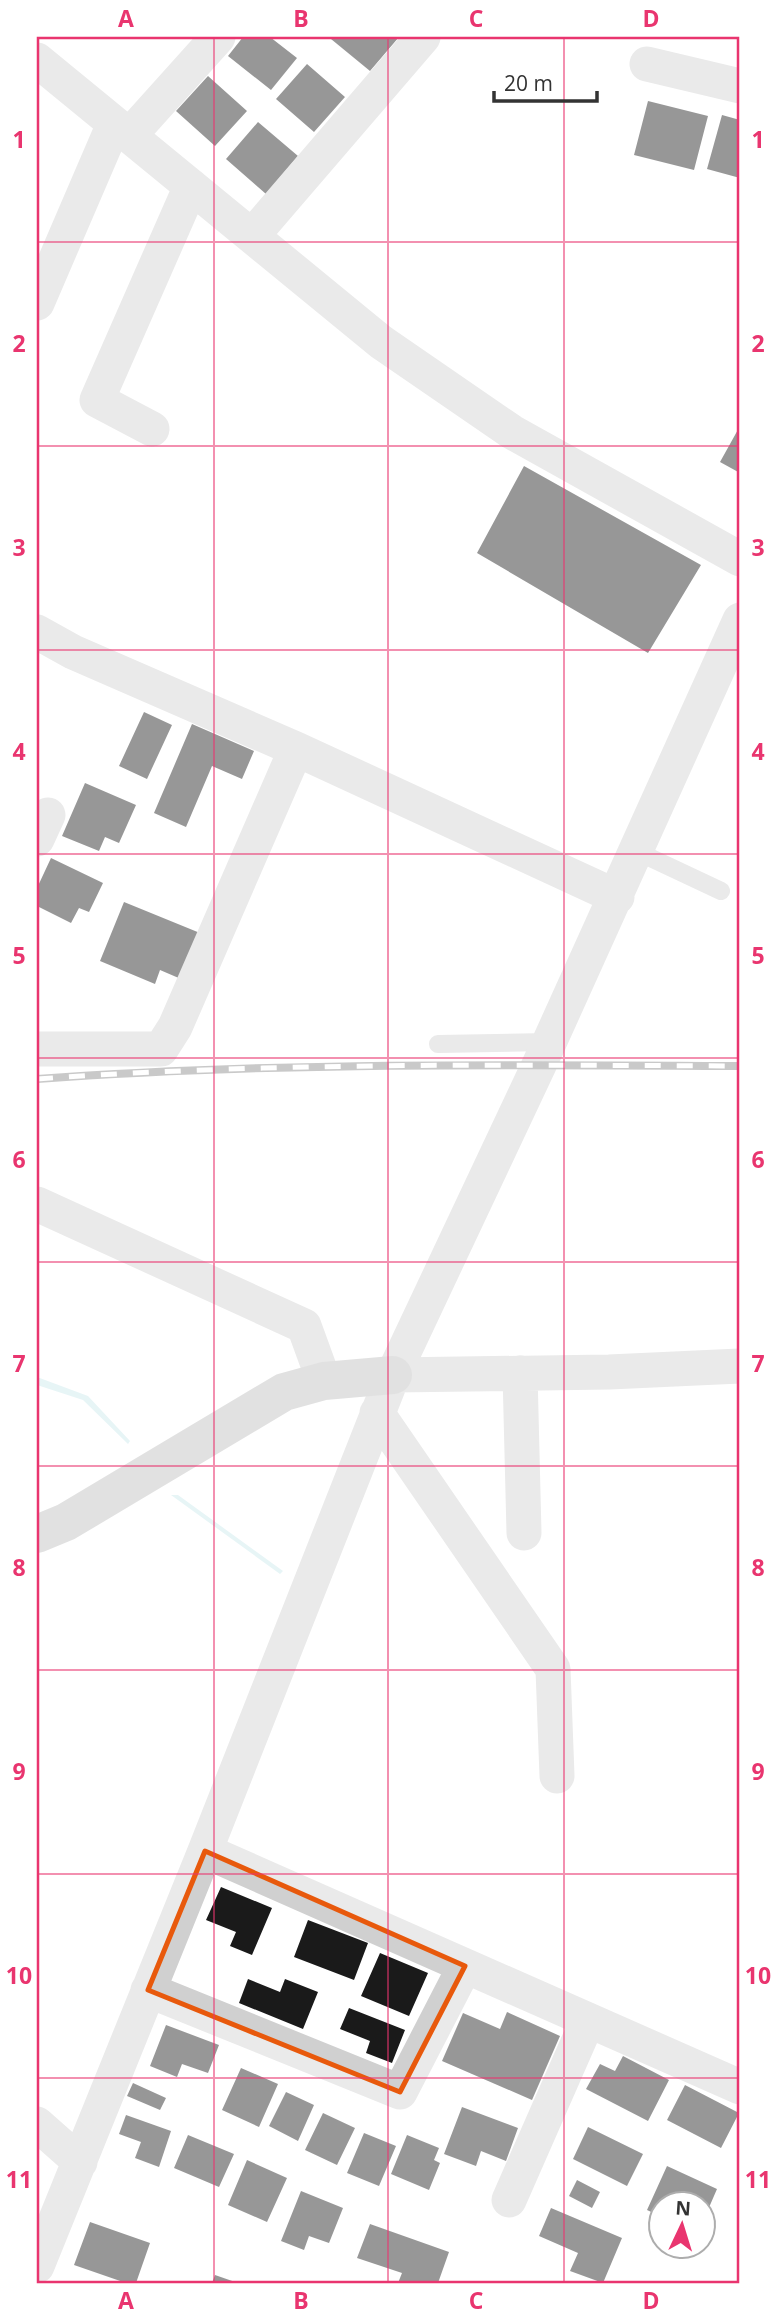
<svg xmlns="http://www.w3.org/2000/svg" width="777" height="2320" font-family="'Open Sans',sans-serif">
  <rect width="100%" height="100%" fill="#fff"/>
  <path fill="#cbe8ec" d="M 37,1377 L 88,1396 L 130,1441 L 128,1444 L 83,1400 L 37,1385 Z
    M 171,1495 L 178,1495 L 283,1571 L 280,1574 Z"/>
  <path fill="#1a1a1a" d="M 243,37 L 270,37 L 297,58 L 271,90 L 228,56 Z
    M 333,37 L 399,37 L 370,71 L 331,39 Z
    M 307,64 L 345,97 L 314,132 L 276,99 Z
    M 208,76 L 247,111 L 215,146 L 176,111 Z
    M 648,101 L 708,116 L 694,170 L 634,155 Z
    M 722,115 L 740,120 L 740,178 L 707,169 Z
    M 258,122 L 298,156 L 266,194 L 226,159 Z
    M 740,426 L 740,473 L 720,462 Z
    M 524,466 L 701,565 L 648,653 L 477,553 Z
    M 144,712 L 172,725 L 147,779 L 119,766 Z
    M 192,724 L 254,751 L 242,779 L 212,766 L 186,827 L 154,813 Z
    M 85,783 L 136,805 L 119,843 L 105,837 L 99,851 L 62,836 Z
    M 51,858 L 103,883 L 89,912 L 79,908 L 71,923 L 37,906 L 37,888 Z
    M 124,902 L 200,933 L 181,979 L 160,970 L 155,984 L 100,961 Z
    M 221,1887 L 272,1908 L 252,1955 L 230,1946 L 236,1932 L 206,1920 Z
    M 308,1920 L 368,1943 L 354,1980 L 294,1957 Z
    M 380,1953 L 428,1973 L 409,2016 L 361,1996 Z
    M 248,1979 L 280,1992 L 285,1979 L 318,1992 L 303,2029 L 239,2003 Z
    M 349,2008 L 405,2030 L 392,2063 L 366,2053 L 370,2041 L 340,2029 Z
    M 507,2012 L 560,2036 L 532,2100 L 442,2061 L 463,2013 L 500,2029 Z
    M 166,2025 L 219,2045 L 208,2073 L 182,2064 L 177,2077 L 150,2066 Z
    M 623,2056 L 669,2080 L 648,2121 L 586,2089 L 600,2064 L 615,2071 Z
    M 241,2068 L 278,2084 L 259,2127 L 222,2110 Z
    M 133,2083 L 166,2098 L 160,2110 L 127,2096 Z
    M 685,2085 L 739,2113 L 721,2148 L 667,2120 Z
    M 286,2092 L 314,2105 L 298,2141 L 269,2126 Z
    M 462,2107 L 518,2128 L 506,2161 L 481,2151 L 476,2166 L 444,2154 Z
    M 323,2113 L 355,2128 L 337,2165 L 305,2150 Z
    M 126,2115 L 171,2131 L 159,2167 L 135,2158 L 141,2142 L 119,2134 Z
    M 588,2127 L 643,2154 L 627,2186 L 573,2159 Z
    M 364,2133 L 396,2146 L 379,2186 L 347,2173 Z
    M 188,2135 L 234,2154 L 219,2187 L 174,2168 Z
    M 407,2135 L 439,2148 L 434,2160 L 440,2163 L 429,2190 L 391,2174 Z
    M 247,2160 L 287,2178 L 267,2222 L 228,2205 Z
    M 667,2166 L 717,2189 L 704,2219 L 704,2204 L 662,2204 L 662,2217 L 647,2210 Z
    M 577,2180 L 600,2192 L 592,2208 L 569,2196 Z
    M 301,2191 L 343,2208 L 329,2243 L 309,2236 L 304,2250 L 281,2241 Z
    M 551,2208 L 622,2238 L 603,2283 L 570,2271 L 578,2253 L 539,2236 Z
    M 90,2222 L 150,2243 L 136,2283 L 126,2283 L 74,2265 Z
    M 370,2224 L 449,2252 L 438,2283 L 398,2283 L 402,2273 L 357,2258 Z
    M 215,2275 L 238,2283 L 212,2283 Z"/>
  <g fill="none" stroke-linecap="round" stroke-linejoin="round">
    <path stroke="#d0d0d0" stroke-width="18" d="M 636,851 L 721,891
      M 438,1044 L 549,1042"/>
    <path stroke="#d0d0d0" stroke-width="35" d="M 37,60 L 381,342 L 512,432 L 740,559
      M 647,64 L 740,86
      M 129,136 L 218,37
      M 252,236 L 423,37
      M 37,303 L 114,124
      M 152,429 L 97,400 L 191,186
      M 37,632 L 73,652 L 296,749 L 617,897
      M 37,839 L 48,815
      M 37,1049 L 161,1049 L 175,1027 L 296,749
      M 37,1204 L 304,1326 L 324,1381
      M 520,1373 L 524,1533
      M 393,1375 L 609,1372 L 740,1366
      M 377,1413 L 553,1669 L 557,1776
      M 205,1851 L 740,2087
      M 148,1990 L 400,2092 L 465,1966
      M 37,2124 L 80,2162
      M 509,2200 L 588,2020
      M 37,2266 L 205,1851 L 393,1375 L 539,1065 L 740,620"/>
    <path stroke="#bdbdbd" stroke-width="38" d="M 37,1534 L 66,1522 L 284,1392 L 324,1381 L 393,1375"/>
    <defs>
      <path id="rail" d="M 37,1079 C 271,1062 506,1065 740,1066"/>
    </defs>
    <use href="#rail" stroke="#888" stroke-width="8"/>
    <use href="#rail" stroke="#fff" stroke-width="5" stroke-dasharray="16" stroke-linecap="butt"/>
  </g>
  <path d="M0 0H777V2320H0ZM 205,1851 L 465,1966 L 400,2092 L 148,1990 Z" fill="#fff" fill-opacity=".55" fill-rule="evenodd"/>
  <path fill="none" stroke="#e8590c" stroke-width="5" stroke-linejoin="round" d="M 205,1851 L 465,1966 L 400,2092 L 148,1990 Z"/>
  <path fill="none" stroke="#e9356f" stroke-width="2" stroke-opacity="0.55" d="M 214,37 L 214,2283M 388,37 L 388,2283M 564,37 L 564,2283M 37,242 L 740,242M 37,446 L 740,446M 37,650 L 740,650M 37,854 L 740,854M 37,1058 L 740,1058M 37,1262 L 740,1262M 37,1466 L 740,1466M 37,1670 L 740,1670M 37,1874 L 740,1874M 37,2078 L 740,2078"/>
  <rect width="777" height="2320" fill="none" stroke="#ffffff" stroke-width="77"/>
  <g transform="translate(682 2225) rotate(4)"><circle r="33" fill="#ffffff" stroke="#adadad" stroke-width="2"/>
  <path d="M0-5L12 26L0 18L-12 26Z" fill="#e9356f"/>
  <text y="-10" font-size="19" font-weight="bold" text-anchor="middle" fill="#333333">N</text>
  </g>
  <path d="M494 91v10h103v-10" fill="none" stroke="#333333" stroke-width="3.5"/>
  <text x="504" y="91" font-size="21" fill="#333333" stroke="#ffffff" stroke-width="5" paint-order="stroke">20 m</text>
  <rect x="38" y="38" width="700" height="2244" fill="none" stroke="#e9356f" stroke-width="2.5"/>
  <g font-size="23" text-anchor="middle" font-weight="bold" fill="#e9356f">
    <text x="126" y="27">A</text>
    <text x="301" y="27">B</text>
    <text x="476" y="27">C</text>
    <text x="651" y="27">D</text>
    <text x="19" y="148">1</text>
    <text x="758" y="148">1</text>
    <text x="19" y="352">2</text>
    <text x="758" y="352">2</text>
    <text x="19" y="556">3</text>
    <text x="758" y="556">3</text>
    <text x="19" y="760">4</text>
    <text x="758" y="760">4</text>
    <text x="19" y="964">5</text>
    <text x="758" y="964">5</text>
    <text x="19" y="1168">6</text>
    <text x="758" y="1168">6</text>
    <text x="19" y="1372">7</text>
    <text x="758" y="1372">7</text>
    <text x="19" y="1576">8</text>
    <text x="758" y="1576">8</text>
    <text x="19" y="1780">9</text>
    <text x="758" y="1780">9</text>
    <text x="19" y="1984">10</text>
    <text x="758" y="1984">10</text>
    <text x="19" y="2188">11</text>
    <text x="758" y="2188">11</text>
    <text x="126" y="2309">A</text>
    <text x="301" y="2309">B</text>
    <text x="476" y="2309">C</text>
    <text x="651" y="2309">D</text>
  </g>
</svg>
